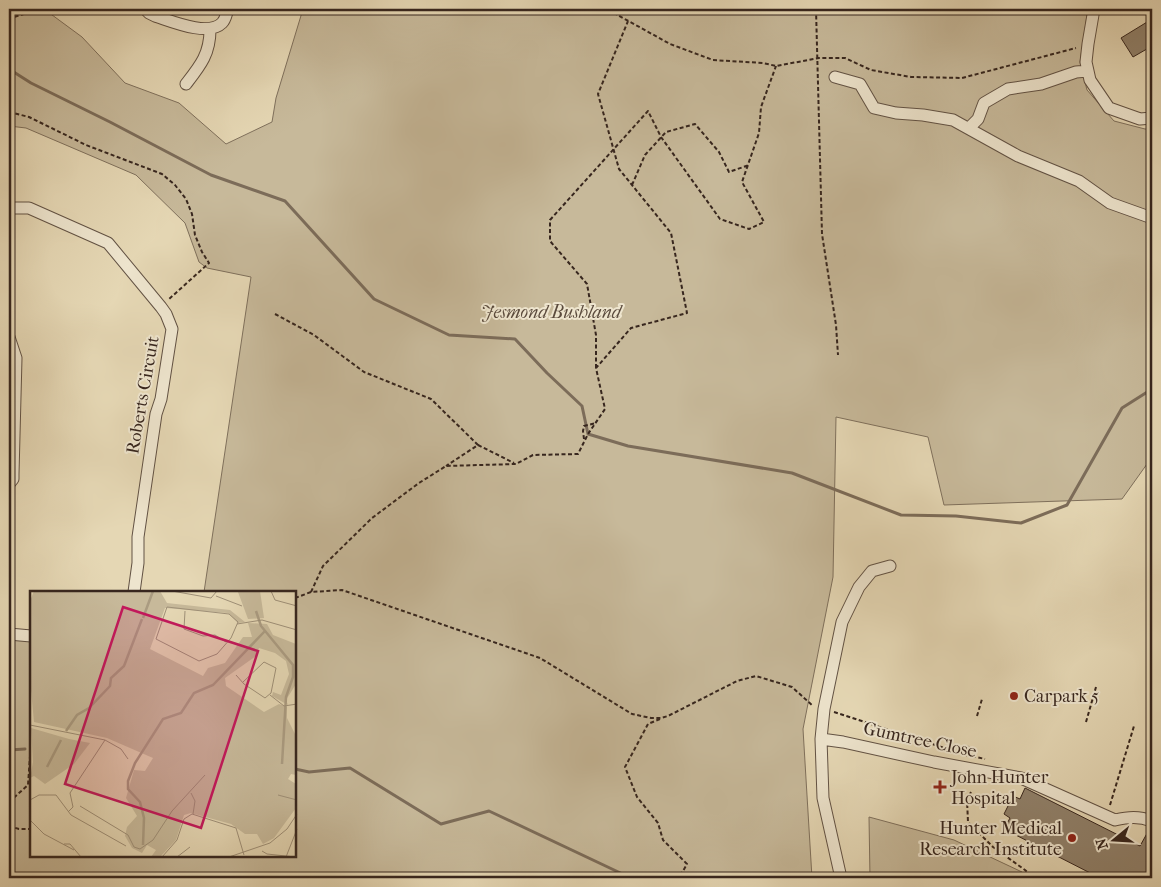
<svg xmlns="http://www.w3.org/2000/svg" width="1161" height="887" font-family="'IM FELL French Canon',serif">
  <rect width="100%" height="100%" fill="#e5d7b4"/>
  <filter id="stains"><feTurbulence type="fractalNoise" baseFrequency=".004" numOctaves="4"/><feColorMatrix values="0 0 0 0 .2 0 0 0 0 .09 0 0 0 0 .02 0 0 0 .5 -.17"/></filter>
  <radialGradient id="worn" r=".72"><stop offset=".6" stop-color="#630" stop-opacity="0"/><stop offset="1" stop-color="#630" stop-opacity=".3"/></radialGradient>
  <path fill="#c7b99a" stroke="#7f705c" d="M 9,9 L 44,9 L 82,37 L 125,83 L 179,103 L 226,144 L 272,122 L 276,98 L 303,9 L 1088,9 L 1080,62 L 1087,90 L 1114,121 L 1145,129 L 1152,129 L 1152,457 L 1122,499 L 944,505 L 928,437 L 836,417 L 833,577 L 803,729 L 812,878 L 9,878 L 9,639 L 31,640 L 31,856 L 295,856 L 295,592 L 204,592 L 251,277 L 207,268 L 199,262 L 185,223 L 136,175 L 26,128 L 9,126 Z
    M 869,817 L 954,840 L 1022,872 L 1028,878 L 870,878 Z"/>
  <g fill="none" stroke-linecap="round" stroke-linejoin="round">
    <path stroke="#7c6c59" stroke-width="3" d="M 9,69 L 31,83 L 110,122 L 211,175 L 285,201 L 374,299 L 449,335 L 515,339 L 547,373 L 582,406 L 588,434 L 628,446 L 792,473 L 901,515 L 956,516 L 1021,523 L 1067,505 L 1122,408 L 1152,389
      M 9,750 L 25,749
      M 295,769 L 309,772 L 350,768 L 441,824 L 489,811 L 631,878"/>
  </g>
  <path fill="#91826c" stroke="#37261e" d="M 1152,19 L 1152,46 L 1133,57 L 1121,38 Z
    M 1025,788 L 1140,846 L 1150,828 L 1152,828 L 1152,878 L 1100,878 L 1004,829 L 1010,818 L 1004,814 L 1013,796 L 1020,799 Z"/>
  <g fill="none" stroke-linecap="round" stroke-linejoin="round">
    <defs>
      <path id="minor" d="M 145,9 L 149,13 L 155,16 C 171,21 208,37 222,23 C 226,19 226,14 228,9
        M 1094,9 L 1088,44 L 1086,62 L 1090,80 L 1109,108 L 1140,119 L 1152,118
        M 835,77 L 860,84 L 874,108 L 896,113 L 923,115 L 953,120 L 1018,156 L 1079,181 L 1110,203 L 1152,218
        M 186,84 C 200,66 210,54 210,30
        M 969,128 L 978,119 L 984,103 L 1008,89 L 1041,84 L 1076,72 L 1088,71
        M 9,206 L 11,208 L 29,208 L 108,243 L 161,307 L 166,314 L 172,329 L 161,399 L 156,414 L 138,537 L 138,563 L 134,592
        M 9,337 L 16,358 L 13,474 L 13,479 L 9,484
        M 9,634 L 31,636
        M 821,739 L 843,742 L 934,762 L 1021,778 L 1115,820 C 1128,817 1139,816 1152,821
        M 841,878 L 823,798 L 821,739 L 824,709 L 842,622 L 859,587 L 872,571 L 890,566"/>
    </defs>
    <use href="#minor" stroke="#625244" stroke-width="13"/>
    <path stroke="#37261e" stroke-width="2" stroke-dasharray="4 2.5" stroke-linecap="butt" d="M 601,9 L 614,13 L 670,44 L 713,60 L 763,63 L 776,66 L 819,58 L 845,58 L 871,70 L 911,77 L 962,78 L 1076,48
      M 816,9 L 822,234 L 836,325 L 838,355
      M 9,20 C 17,14 28,15 35,9
      M 9,112 L 29,117 L 86,145 L 162,174 L 175,185 L 186,199 L 192,214 L 195,235 L 202,252 L 209,263 L 168,300
      M 632,185 L 645,155 L 666,132 L 695,124 L 719,152 L 729,172 L 749,165
      M 275,314 L 314,335 L 364,372 L 431,399 L 478,445 L 446,466
      M 596,368 L 596,335 L 587,284 L 550,241 L 550,220 L 648,111 L 661,137 L 720,219 L 749,229 L 764,222 L 742,182 L 759,133 L 761,107 L 776,66
      M 584,439 L 583,431 L 584,426 L 596,423
      M 478,445 L 514,463
      M 311,592 L 323,566 L 372,518 L 419,483 L 446,466 L 516,464 L 533,455 L 578,454 L 588,434 L 605,409 L 596,368 L 631,328 L 687,313 L 671,233 L 619,169 L 598,94 L 628,21
      M 295,598 L 311,592 L 342,590 L 540,658 L 632,714 L 651,718 L 661,718 L 668,716 L 737,681 L 756,676 L 792,687 L 813,706
      M 834,712 L 972,757
      M 977,716 L 982,699
      M 660,719 L 648,724 L 625,767 L 637,797 L 658,823 L 663,840 L 687,864 L 679,878
      M 1086,722 L 1096,687
      M 968,754 L 966,754 L 969,744
      M 972,756 L 985,759
      M 971,792 L 967,800 L 968,822 L 993,847 L 1025,870 L 1034,878
      M 9,802 L 28,785 L 31,742
      M 1110,805 L 1134,726
      M 9,826 L 19,829 L 31,829"/>
    <use href="#minor" stroke="#eee5ce" stroke-width="11"/>
  </g>
  <g fill="#8f2418" stroke="#eee5ce" stroke-width="2">
    <circle cx="1014" cy="696" r="5"/>
    <path d="M937.5 779.5h5v5h5v5h-5v5h-5v-5h-5v-5h5z"/>
    <circle cx="1072" cy="838" r="5"/>
  </g>
  <g text-anchor="middle" dominant-baseline="central" stroke-width="4" stroke-linejoin="round" paint-order="stroke">
    <g font-size="18" font-style="italic" fill="#5b4b3d" stroke="#eee5ce">
      <text x="551" y="312">Jesmond Bushland</text>
    </g>
    <g font-size="18" fill="#37261e" stroke="#eee5ce">
      <text transform="translate(143 395) rotate(-80)">Roberts Circuit</text>
      <text transform="translate(920 740) rotate(12)">Gumtree Close</text>
    </g>
    <g font-size="18" fill="#37261e" stroke="#eee5ce" text-anchor="start">
      <text x="1024" y="696">Carpark 5</text>
      <text x="951" y="777">John Hunter<tspan x="951" dy="21">Hospital</tspan></text>
      <text x="1062" y="828" text-anchor="end">Hunter Medical<tspan x="1062" dy="21">Research Institute</tspan></text>
    </g>
  </g>
  <g transform="translate(30 591)">
    <rect width="266" height="266" fill="#e5d7b4"/>
    <path d="M 4,0 L 130,0 L 137,12 L 200,19 L 215,31 L 208,32 L 198,22 L 135,17 L 120,58 L 173,85 L 178,77 L 195,72 L 213,46 L 222,46 L 218,32 L 237,33 L 243,44 L 266,53 L 266,93 L 256,109 L 258,114 L 242,105 L 243,101 L 251,104 L 259,83 L 256,70 L 245,62 L 229,57 L 226,65 L 195,87 L 196,95 L 234,121 L 249,113 L 257,116 L 257,127 L 266,145 L 266,184 L 261,183 L 258,188 L 266,193 L 266,217 L 244,247 L 233,253 L 227,243 L 215,243 L 201,233 L 161,222 L 154,224 L 146,249 L 130,266 L 121,266 L 126,259 L 117,254 L 112,262 L 102,257 L 95,245 L 97,236 L 107,225 L 96,207 L 104,179 L 115,180 L 123,167 L 77,147 L 4,131 L 0,89 L 0,10 ZM 230,0 L 234,27 L 218,28 L 208,1 ZM 1,137 L 39,148 L 60,152 L 44,173 L 15,193 L 4,185 L 0,187 L 3,171 Z" fill="#c7b99a"/>
    <path fill="none" stroke="#aa9b81" stroke-width="2.5" d="M 226,20 L 231,35 L 263,74 L 263,86 L 256,106 L 252,173M 113,27 L 123,0M 36,140 L 47,124 L 59,117 L 80,95 L 81,87 L 94,75 L 112,28M 17,176 L 31,149M 113,254 L 114,227 L 110,211 L 98,198 L 98,190 L 105,172 L 133,128 L 151,122 L 164,102 L 183,94 L 235,40"/>
    <path fill="none" stroke="#9f9078" stroke-width="1" d="M 142,0 L 181,7 L 187,0M 241,0 L 245,9 L 267,15M 186,5 L 212,15M 137,16 L 199,23 L 208,31 L 201,47 L 187,63 L 169,70 L 126,48 ZM 155,20 L 154,38 L 173,45 L 185,44 L 196,51M 207,33 L 232,29 L 267,39M 206,84 L 214,93 L 235,107 L 241,102 L 246,77 L 234,71 L 213,91M 240,104 L 254,115 L 267,113M 0,134 L 75,149 L 91,158 L 98,168M 161,202 L 165,210 L 163,223M 248,204 L 267,209M 0,209 L 9,204 L 26,204 L 41,224 L 96,255M 50,215 L 98,244 L 104,256 L 110,258 L 123,249 L 142,220 L 175,184M 38,221 L 43,216 L 40,202 L 75,149M 0,229 L 14,243 L 44,259M 34,253 L 40,253 L 51,266M 232,260 L 237,263 L 265,266M 132,266 L 147,249 L 154,228 L 162,223 L 206,237 L 214,264M 147,266 L 160,256M 199,266 L 240,252 L 257,238 L 267,223M 256,266 L 267,238"/>
    <path fill="#c2185b" fill-opacity="0.15" stroke="#c2185b" stroke-width="2.5" d="M 93,16 L 228,60 L 171,237 L 35,193 Z"/>
    <rect width="266" height="266" fill="none" stroke="#37261e" stroke-width="2.5"/>
  </g>
  <rect width="1161" height="887" fill="none" stroke="#e5d7b4" stroke-width="30"/>
  <rect x="10" y="10" width="1141" height="867" fill="none" stroke="#37261e" stroke-width="2.5"/>
  <rect x="15" y="15" width="1131" height="857" fill="none" stroke="#37261e"/>
  <g transform="translate(1114 840) rotate(252)" stroke="#eee5ce" stroke-width="4" paint-order="stroke">
  <path d="M0-4L9 19L0 12L-9 19Z" fill="#37261e"/>
  <text y="-8" font-size="14" font-weight="bold" text-anchor="middle" fill="#37261e">N</text>
  </g>
  <rect width="100%" height="100%" filter="url(#stains)"/>
  <rect width="100%" height="100%" fill="url(#worn)"/>
</svg>
